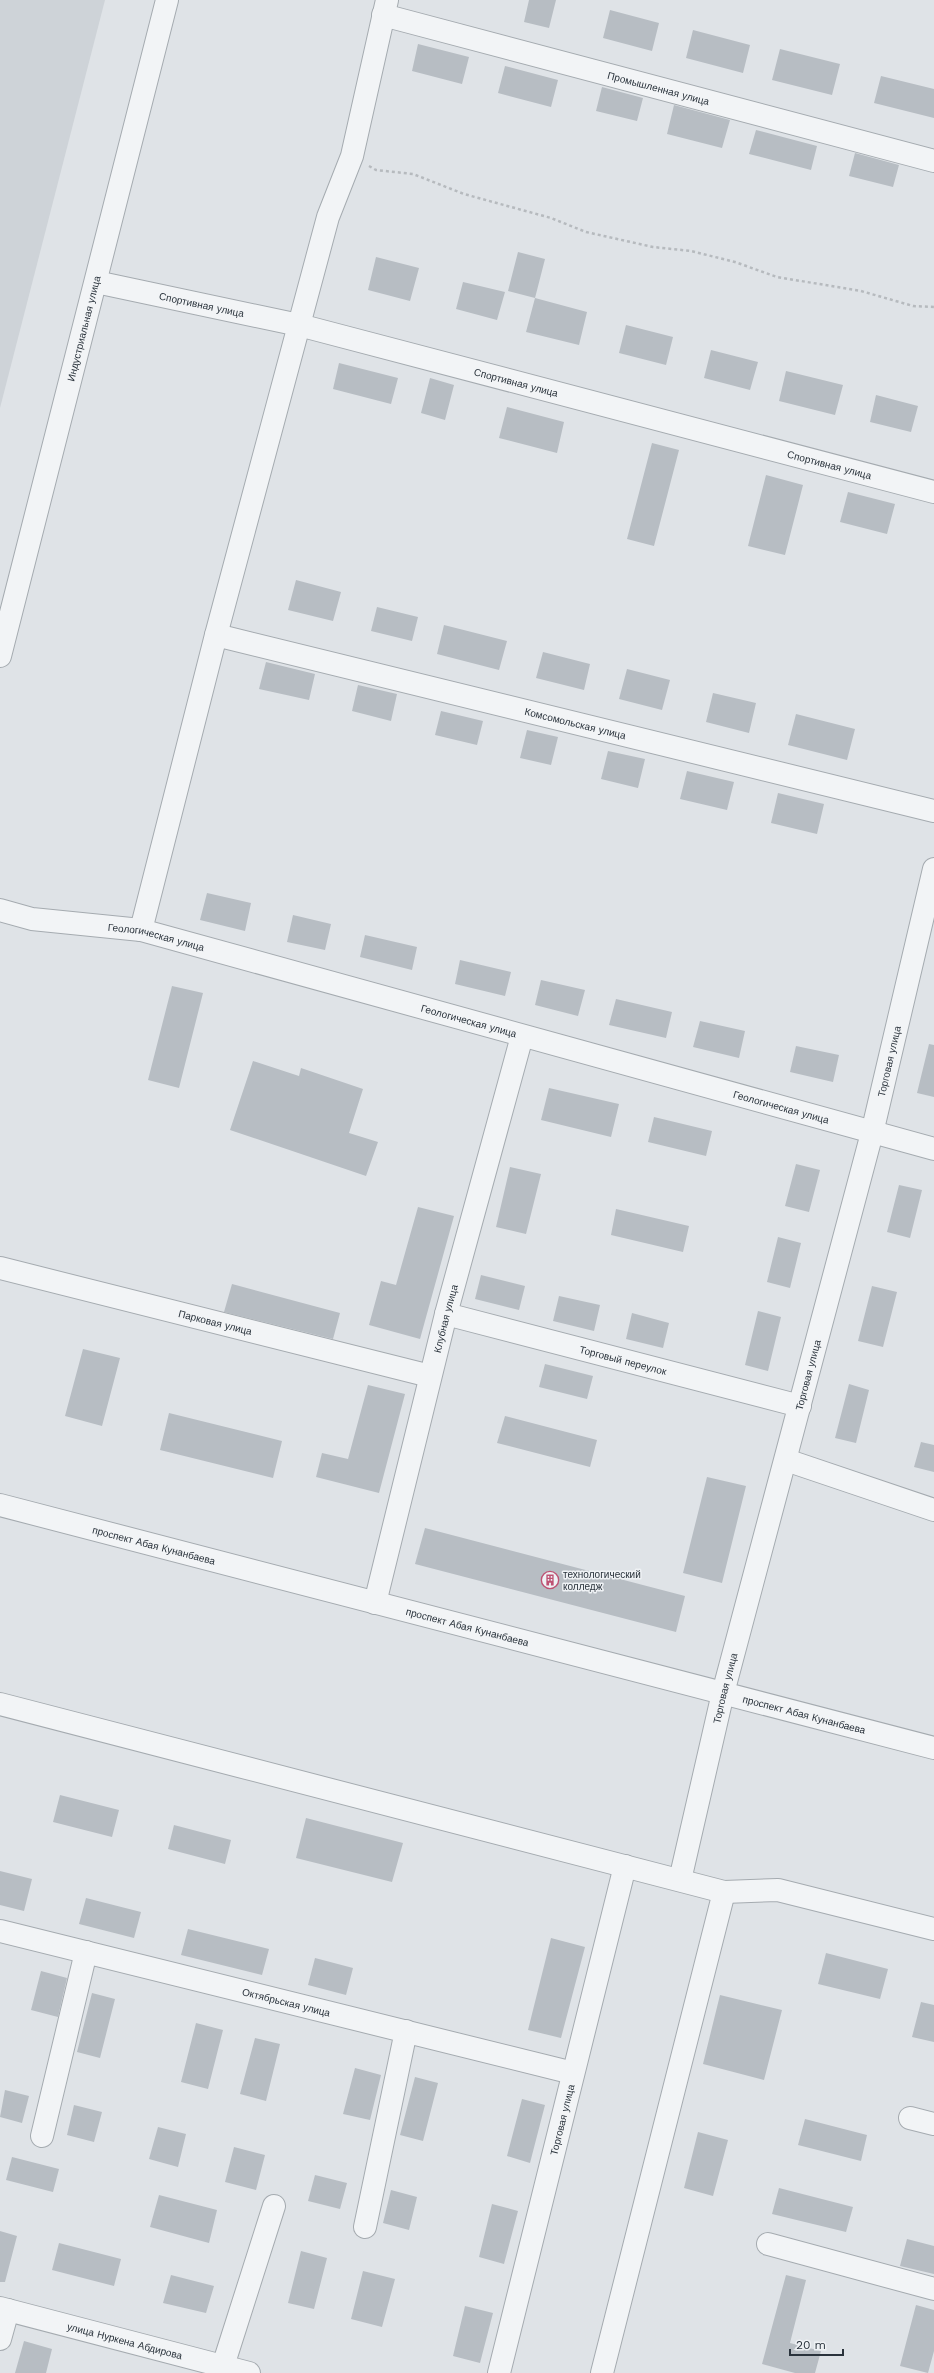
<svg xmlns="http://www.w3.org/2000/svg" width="934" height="2373" font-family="'Work Sans',sans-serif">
  <rect width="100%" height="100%" fill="#dfe3e7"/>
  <path fill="#ced3d8" d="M 0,0 L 105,0 L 0,408 Z"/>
  <path fill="#b7bdc3" d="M 529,0 L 556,0 L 549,28 L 524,22 Z
    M 610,10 L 659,23 L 652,51 L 603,38 Z
    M 693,30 L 750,45 L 743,73 L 686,58 Z
    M 418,44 L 469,57 L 462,84 L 412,71 Z
    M 780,49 L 840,64 L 832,95 L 772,80 Z
    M 505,66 L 558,80 L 551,107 L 498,93 Z
    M 881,76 L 934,89 L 934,118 L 874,103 Z
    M 602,87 L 643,98 L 637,121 L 596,111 Z
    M 674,105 L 730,120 L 722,148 L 667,134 Z
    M 756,130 L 817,146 L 811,170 L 749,154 Z
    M 855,153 L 899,165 L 893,187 L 849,176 Z
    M 518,252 L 545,259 L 535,298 L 508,291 Z
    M 376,257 L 419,268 L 410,301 L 368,290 Z
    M 463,282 L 505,292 L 497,320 L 456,309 Z
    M 535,298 L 587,312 L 579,345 L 526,332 Z
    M 626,325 L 673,337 L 666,365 L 619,353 Z
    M 711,350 L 758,362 L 750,390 L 704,378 Z
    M 339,363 L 398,378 L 391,404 L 333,389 Z
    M 786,371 L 843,385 L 835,415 L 779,401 Z
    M 430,378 L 454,385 L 445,420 L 421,413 Z
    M 876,395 L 918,406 L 911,432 L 870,422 Z
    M 507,407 L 564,422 L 557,453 L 499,438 Z
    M 652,443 L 679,450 L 654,546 L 627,539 Z
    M 766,475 L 803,485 L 785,555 L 748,546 Z
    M 848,492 L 895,504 L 887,534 L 840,522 Z
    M 296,580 L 341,592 L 333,621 L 288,610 Z
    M 377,607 L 418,617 L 412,641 L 371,631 Z
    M 444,625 L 507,641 L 499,670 L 437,654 Z
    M 543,652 L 590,664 L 584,690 L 536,678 Z
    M 266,662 L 315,674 L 309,700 L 259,689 Z
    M 627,669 L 670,680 L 662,710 L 619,699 Z
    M 358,685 L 397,694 L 391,721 L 352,711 Z
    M 713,693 L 756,703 L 749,733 L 706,722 Z
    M 441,711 L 483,721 L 477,745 L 435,735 Z
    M 796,714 L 855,729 L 847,760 L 788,745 Z
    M 527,730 L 558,737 L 551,765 L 520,758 Z
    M 608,751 L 645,759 L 638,788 L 601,779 Z
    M 687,771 L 734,782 L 727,810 L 680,799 Z
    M 778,793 L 824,804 L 817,834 L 771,823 Z
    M 207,893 L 251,903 L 245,931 L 200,920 Z
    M 293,915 L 331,924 L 325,950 L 287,942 Z
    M 365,935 L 417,947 L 412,970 L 360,957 Z
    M 460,960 L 511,972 L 505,996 L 455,984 Z
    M 541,980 L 585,990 L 578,1016 L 535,1005 Z
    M 172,986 L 203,993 L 179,1088 L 148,1080 Z
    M 616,999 L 672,1012 L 666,1038 L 609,1025 Z
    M 700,1021 L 745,1031 L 739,1058 L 693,1047 Z
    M 929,1044 L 934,1045 L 934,1097 L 917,1093 Z
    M 796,1046 L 839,1055 L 833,1082 L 790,1072 Z
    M 253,1061 L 299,1076 L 301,1068 L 363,1089 L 349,1133 L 378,1142 L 366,1176 L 230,1130 Z
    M 549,1088 L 619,1104 L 611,1137 L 541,1120 Z
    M 654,1117 L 712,1131 L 706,1156 L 648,1142 Z
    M 796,1164 L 820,1170 L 809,1212 L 785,1206 Z
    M 510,1167 L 541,1174 L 526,1234 L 496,1227 Z
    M 899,1185 L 922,1190 L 910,1238 L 887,1232 Z
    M 418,1207 L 454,1216 L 420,1339 L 369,1325 L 381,1281 L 396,1285 Z
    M 616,1209 L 689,1226 L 683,1252 L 611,1235 Z
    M 778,1237 L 801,1243 L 790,1288 L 767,1282 Z
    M 481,1275 L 525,1286 L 519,1310 L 475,1299 Z
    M 232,1284 L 340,1313 L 333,1339 L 224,1312 Z
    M 872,1286 L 897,1292 L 883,1347 L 858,1341 Z
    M 559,1296 L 600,1305 L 594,1331 L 553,1321 Z
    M 758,1311 L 781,1317 L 768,1371 L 745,1365 Z
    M 632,1313 L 669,1323 L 663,1348 L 626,1339 Z
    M 83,1349 L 120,1358 L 102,1426 L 65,1416 Z
    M 545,1364 L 593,1376 L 587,1399 L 539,1387 Z
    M 849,1384 L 869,1390 L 856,1443 L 835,1438 Z
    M 368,1385 L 405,1394 L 379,1493 L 316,1477 L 322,1453 L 348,1459 Z
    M 169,1413 L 282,1441 L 273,1478 L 160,1450 Z
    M 505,1416 L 597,1440 L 590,1467 L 497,1443 Z
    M 921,1442 L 934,1445 L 934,1472 L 914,1467 Z
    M 707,1477 L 746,1486 L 722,1583 L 683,1573 Z
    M 425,1528 L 685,1596 L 676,1632 L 415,1564 Z
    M 60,1795 L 119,1810 L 112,1837 L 53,1822 Z
    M 306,1818 L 403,1843 L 392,1882 L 296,1858 Z
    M 174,1825 L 231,1840 L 225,1864 L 168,1849 Z
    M 0,1871 L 32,1879 L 24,1911 L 0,1905 Z
    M 86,1898 L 141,1912 L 134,1938 L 79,1924 Z
    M 188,1929 L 269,1949 L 262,1975 L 181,1955 Z
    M 551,1938 L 585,1947 L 561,2038 L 528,2030 Z
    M 826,1953 L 888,1969 L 880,1999 L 818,1984 Z
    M 315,1958 L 353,1968 L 346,1995 L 308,1985 Z
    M 41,1971 L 67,1978 L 58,2017 L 31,2010 Z
    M 92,1993 L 115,1999 L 100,2058 L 77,2052 Z
    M 720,1995 L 782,2010 L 764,2080 L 703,2064 Z
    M 921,2002 L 934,2005 L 934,2042 L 912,2037 Z
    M 196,2023 L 223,2030 L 208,2089 L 181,2082 Z
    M 255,2038 L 280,2044 L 266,2101 L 240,2094 Z
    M 355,2068 L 381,2075 L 370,2120 L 343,2114 Z
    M 415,2077 L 438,2083 L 423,2141 L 400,2135 Z
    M 5,2090 L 29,2096 L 22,2123 L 0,2117 Z
    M 522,2099 L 545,2105 L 530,2163 L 507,2156 Z
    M 74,2105 L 102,2112 L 94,2142 L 67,2135 Z
    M 805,2119 L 867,2135 L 861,2161 L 798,2145 Z
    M 158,2127 L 186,2134 L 178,2167 L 149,2159 Z
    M 698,2132 L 728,2140 L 713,2196 L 684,2188 Z
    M 234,2147 L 265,2155 L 256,2190 L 225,2182 Z
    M 12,2157 L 59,2169 L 53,2192 L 6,2180 Z
    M 315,2175 L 347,2183 L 340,2209 L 308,2201 Z
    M 779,2188 L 853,2207 L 846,2232 L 772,2214 Z
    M 391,2190 L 417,2197 L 409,2230 L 383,2223 Z
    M 159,2195 L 217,2210 L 209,2243 L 150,2227 Z
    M 492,2204 L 518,2211 L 504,2264 L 479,2257 Z
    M 0,2231 L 17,2236 L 5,2282 L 0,2282 Z
    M 907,2239 L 934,2246 L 934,2274 L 900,2266 Z
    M 59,2243 L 121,2259 L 114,2286 L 52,2270 Z
    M 301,2251 L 327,2258 L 314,2309 L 288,2303 Z
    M 363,2271 L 395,2279 L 382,2327 L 351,2319 Z
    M 171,2275 L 214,2286 L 206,2313 L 163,2303 Z
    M 786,2275 L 806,2280 L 790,2343 L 821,2351 L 815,2373 L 795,2373 L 762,2364 Z
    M 916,2305 L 934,2310 L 934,2351 L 928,2373 L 900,2366 Z
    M 465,2306 L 493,2313 L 480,2363 L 453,2356 Z
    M 24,2341 L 52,2349 L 46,2373 L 15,2373 Z"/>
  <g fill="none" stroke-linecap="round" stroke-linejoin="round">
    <defs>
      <g id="minor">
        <path id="s1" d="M 383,15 L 934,161"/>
        <path id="s2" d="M 96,282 L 299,325 L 934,492"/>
        <path id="s3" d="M 216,635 L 934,811"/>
        <path id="s4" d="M 0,656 L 167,0"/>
        <path id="s5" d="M 0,910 L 32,919 L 141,930 L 934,1149"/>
        <path d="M 141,930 L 216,635 L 299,325 L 328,217 L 352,156 L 387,0"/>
        <path id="s6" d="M 0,1268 L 430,1376"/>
        <path id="s7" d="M 446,1314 L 800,1406"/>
        <path d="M 786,1460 L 934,1510"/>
        <path id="s8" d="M 0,1505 L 934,1748"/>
        <path id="s9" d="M 375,1603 L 446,1314 L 522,1036"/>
        <path d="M 0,1704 L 724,1892 L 778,1890 L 934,1929"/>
        <path id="s10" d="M 680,1880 L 723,1693 L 872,1133 L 934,869"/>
        <path id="s11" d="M 0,1931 L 573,2073"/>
        <path d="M 910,2118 L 934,2124"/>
        <path d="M 42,2136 L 86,1952"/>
        <path d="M 365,2227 L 406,2031"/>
        <path d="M 768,2244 L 934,2289"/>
        <path id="s12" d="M 0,2308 L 249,2373"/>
        <path d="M 0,2339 L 8,2310"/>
        <path d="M 223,2366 L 274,2206"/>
        <path id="s13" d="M 499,2373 L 625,1866"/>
        <path d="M 602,2373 L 724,1892"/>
      </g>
    </defs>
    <use href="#minor" stroke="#a5abb0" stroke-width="24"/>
    <path stroke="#b6babe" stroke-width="2.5" stroke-dasharray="3 3" stroke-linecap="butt" d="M 369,166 L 376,170 L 413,174 L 464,194 L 551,218 L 586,232 L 653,247 L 691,251 L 735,262 L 777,277 L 861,291 L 913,306 L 934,307"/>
    <use href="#minor" stroke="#f2f4f6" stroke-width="22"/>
  </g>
  <defs>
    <symbol id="building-ring" viewBox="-11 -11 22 22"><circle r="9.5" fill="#eff2f5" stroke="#be5273" stroke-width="1.5"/><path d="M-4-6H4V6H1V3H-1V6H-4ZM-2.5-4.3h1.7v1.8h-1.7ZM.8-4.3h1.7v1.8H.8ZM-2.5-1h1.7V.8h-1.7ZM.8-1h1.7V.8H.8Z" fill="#be5273"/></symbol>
  </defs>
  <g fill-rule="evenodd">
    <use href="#building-ring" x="540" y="1570" width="20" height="20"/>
  </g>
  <g text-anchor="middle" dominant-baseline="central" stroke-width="3" stroke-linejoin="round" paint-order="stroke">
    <g font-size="10" fill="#2a333c" stroke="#eff2f5">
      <text stroke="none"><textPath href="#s1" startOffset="285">Промышленная улица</textPath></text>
      <text stroke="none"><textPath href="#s2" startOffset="108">Спортивная улица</textPath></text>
      <text stroke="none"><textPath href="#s4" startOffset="338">Индустриальная улица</textPath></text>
      <text stroke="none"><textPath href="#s2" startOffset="432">Спортивная улица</textPath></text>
      <text stroke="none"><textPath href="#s2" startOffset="756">Спортивная улица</textPath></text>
      <text stroke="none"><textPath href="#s3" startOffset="370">Комсомольская улица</textPath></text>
      <text stroke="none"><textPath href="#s5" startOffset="159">Геологическая улица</textPath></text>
      <text stroke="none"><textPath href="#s5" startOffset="483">Геологическая улица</textPath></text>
      <text stroke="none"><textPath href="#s10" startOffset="845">Торговая улица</textPath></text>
      <text stroke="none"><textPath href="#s5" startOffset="807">Геологическая улица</textPath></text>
      <text stroke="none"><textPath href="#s9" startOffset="293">Клубная улица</textPath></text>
      <text stroke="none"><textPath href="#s6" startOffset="222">Парковая улица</textPath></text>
      <text stroke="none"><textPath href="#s7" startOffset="183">Торговый переулок</textPath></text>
      <text stroke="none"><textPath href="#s10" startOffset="521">Торговая улица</textPath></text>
      <text stroke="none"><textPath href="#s8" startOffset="159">проспект Абая Кунанбаева</textPath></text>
      <text stroke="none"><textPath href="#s8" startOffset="483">проспект Абая Кунанбаева</textPath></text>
      <text stroke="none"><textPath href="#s10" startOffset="197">Торговая улица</textPath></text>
      <text stroke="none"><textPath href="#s8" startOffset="831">проспект Абая Кунанбаева</textPath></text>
      <text stroke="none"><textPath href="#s11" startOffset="295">Октябрьская улица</textPath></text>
      <text stroke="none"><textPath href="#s13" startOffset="261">Торговая улица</textPath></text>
      <text stroke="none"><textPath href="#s12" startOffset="129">улица Нуркена Абдирова</textPath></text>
    </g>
    <g font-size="10" fill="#2a333c" stroke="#eff2f5" text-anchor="start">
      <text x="563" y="1574">технологический<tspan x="563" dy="12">колледж</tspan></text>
    </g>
  </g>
  <path d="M790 2349v6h53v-6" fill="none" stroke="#2a333c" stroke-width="2"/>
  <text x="796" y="2349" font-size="12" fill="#2a333c" stroke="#eff2f5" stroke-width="3" paint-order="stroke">20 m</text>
</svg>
